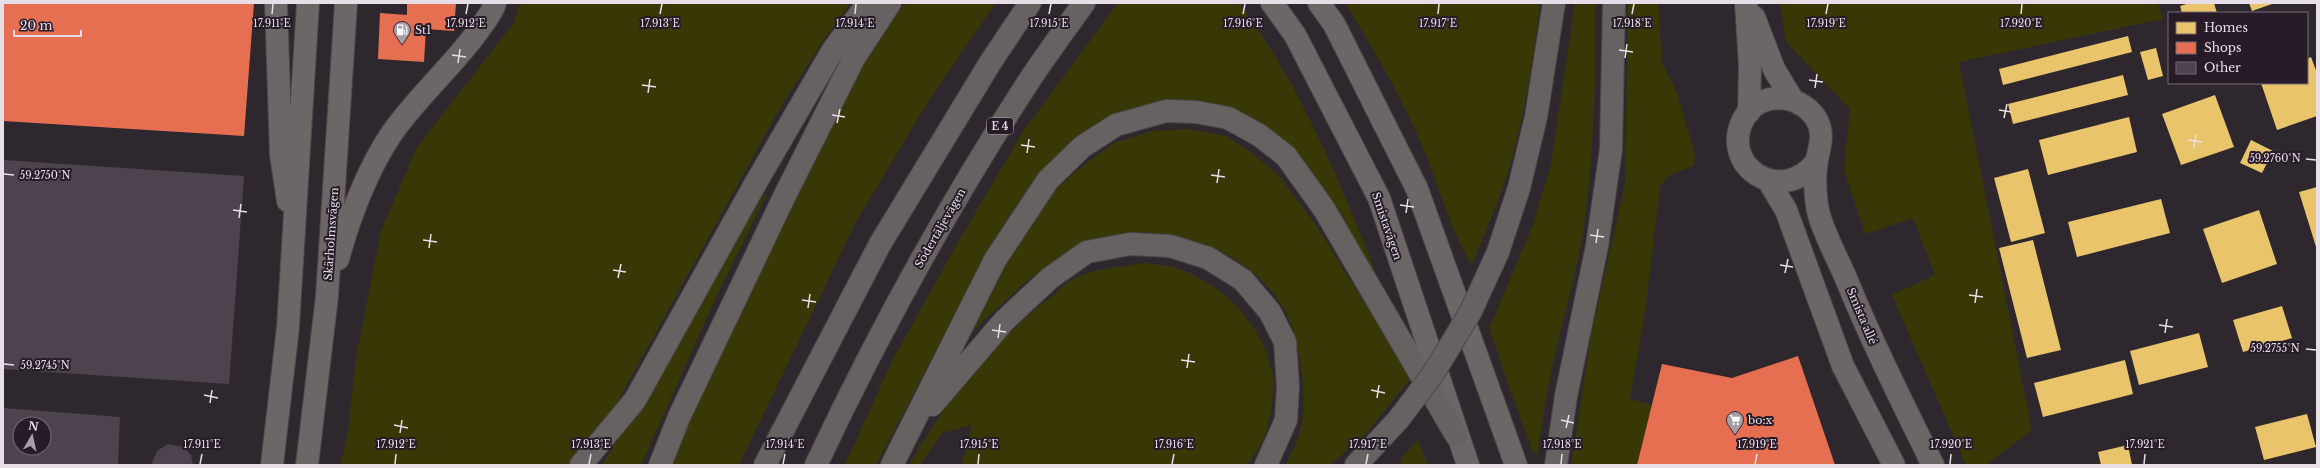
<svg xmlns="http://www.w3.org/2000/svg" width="2320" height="468" font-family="'Libre Baskerville',serif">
  <rect width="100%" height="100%" fill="#2e282e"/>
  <path fill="#383807" d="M 520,3 L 851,3 L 824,39 L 780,108 L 610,415 L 568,465 L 341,465 L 348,432 L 356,358 L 381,231 L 417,147 L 514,23 Z
    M 905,3 L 996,3 L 929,100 L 856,222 L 739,465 L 670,465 C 702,393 735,321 769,250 C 809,165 850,79 905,3 Z
    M 1118,3 L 1239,3 C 1302,85 1348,200 1385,296 L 1284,143 L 1161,103 L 1126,111 L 1099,124 L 1061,152 L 1038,176 L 1011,214 L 981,264 L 876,465 L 845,465 L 891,363 L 957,244 L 1024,130 Z
    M 1345,3 L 1540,3 C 1534,52 1527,102 1514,150 C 1504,190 1487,227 1472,265 C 1450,229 1440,189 1424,150 C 1403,99 1374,50 1345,3 Z
    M 1575,3 L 1595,3 C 1596,80 1594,156 1583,232 C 1577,272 1565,311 1556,350 C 1548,385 1542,420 1537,455 L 1532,450 L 1489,329 L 1533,225 L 1551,164 Z
    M 1628,3 L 1658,3 L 1662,62 L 1678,95 L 1695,155 L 1694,165 L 1667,177 L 1660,187 L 1646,305 L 1630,399 L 1652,405 L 1637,465 L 1571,465 L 1592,331 L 1625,184 Z
    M 1780,3 L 2158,3 L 2163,19 L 1959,62 L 2032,430 L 1986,465 L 1966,465 L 1892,295 L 1935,275 L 1913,218 L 1865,234 L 1844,170 L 1850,109 L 1786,42 Z
    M 1189,129 L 1226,136 L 1251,152 L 1280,177 L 1318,228 L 1411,378 L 1364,436 L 1330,465 L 1286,465 C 1290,454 1297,443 1300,432 C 1305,414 1304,393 1302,375 C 1300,357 1296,336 1289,319 C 1259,251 1164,217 1096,239 C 1051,253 1005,301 971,333 L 1024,232 L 1051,194 L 1076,171 L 1114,143 L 1152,131 Z
    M 768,192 L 717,295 L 641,465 L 602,465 L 642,401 L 763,196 Z
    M 1146,263 C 1155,265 1164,265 1173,267 C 1221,281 1265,326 1273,376 C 1276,392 1269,426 1262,442 C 1258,450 1252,457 1247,465 L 962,465 L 972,425 L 942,433 L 920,465 L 909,465 C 945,402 993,342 1051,297 C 1059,291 1068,281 1077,277 C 1098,268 1124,266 1146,263 Z
    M 1418,440 L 1428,465 L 1401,465 L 1400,460 Z"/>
  <path fill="#e9c46a" d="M 2190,3 L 2214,3 L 2217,13 L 2182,13 L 2180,6 Z
    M 2249,3 L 2275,3 L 2252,11 Z
    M 2128,36 L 2132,52 L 2003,85 L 1999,69 Z
    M 2156,48 L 2163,76 L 2148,80 L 2140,52 Z
    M 2311,57 L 2317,73 L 2317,116 L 2277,130 L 2261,83 L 2307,83 L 2307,59 Z
    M 2123,75 L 2128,95 L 2013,124 L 2008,104 Z
    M 2215,95 L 2234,147 L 2181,165 L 2162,114 Z
    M 2129,117 L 2137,152 L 2048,175 L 2039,140 Z
    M 2251,140 L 2273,151 L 2262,173 L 2240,163 Z
    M 2028,169 L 2045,233 L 2011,242 L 1994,178 Z
    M 2317,187 L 2317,250 L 2299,192 Z
    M 2161,199 L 2170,233 L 2077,257 L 2068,222 Z
    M 2259,210 L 2277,264 L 2222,283 L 2203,229 Z
    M 2033,240 L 2061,350 L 2027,358 L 1999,248 Z
    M 2282,306 L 2292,338 L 2243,352 L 2233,320 Z
    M 2199,333 L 2208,367 L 2139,385 L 2130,351 Z
    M 2125,360 L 2133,394 L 2043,417 L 2034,383 Z
    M 2307,414 L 2316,447 L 2264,460 L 2255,427 Z
    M 2128,445 L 2132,465 L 2101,465 L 2098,452 Z"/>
  <path fill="#e76f51" d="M 3,3 L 254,3 L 244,136 L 3,121 Z
    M 407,3 L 456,3 L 454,31 L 426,29 L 424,62 L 378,59 L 380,13 L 407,15 Z
    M 1798,356 L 1835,465 L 1637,465 L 1662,364 L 1732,378 Z"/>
  <path fill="#4d424d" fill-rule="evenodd" d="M 3,160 L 244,176 L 229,384 L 3,369 Z
    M 3,408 L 120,417 L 118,465 L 3,465 ZM 20,424 L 44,424 L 44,448 L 20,448 Z
    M 168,444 L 183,447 L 191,455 L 193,465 L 151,465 L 157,451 Z"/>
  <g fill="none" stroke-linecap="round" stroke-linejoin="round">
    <defs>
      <path id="secondary" d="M 276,3 L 281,155 L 288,201
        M 1272,3 L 1295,35 L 1379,198 L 1468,465
        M 1319,3 L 1334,24 L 1417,189 L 1516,465
        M 1746,3 L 1750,65 L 1749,112
        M 1754,17 L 1774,69 L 1792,99
        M 1817,161 C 1781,208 1718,165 1744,118 C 1760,91 1798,93 1815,117 C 1825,132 1820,145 1817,160 C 1814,176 1815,199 1819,215 C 1825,235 1836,256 1845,276 C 1871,340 1902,402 1933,465
        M 1768,180 L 1786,210 L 1843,366 L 1894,465
        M 338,259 C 349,218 368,168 392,133 C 417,97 452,67 478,31 C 484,22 492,14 495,3
        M 272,465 L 288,327 L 308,3
        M 307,465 L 327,296 L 346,3"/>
      <path id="highway" d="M 1498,252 L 1519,188 L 1536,117 L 1554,3
        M 932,405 L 1004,321 L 1050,278 L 1087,252 L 1130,244 L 1170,246 L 1208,258 L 1243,280 L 1270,312 L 1285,342 L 1288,386 L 1286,420 L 1266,465
        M 581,465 L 635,400 L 754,186 L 833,50 L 868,3
        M 660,465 L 679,417 L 785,195 L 854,58 L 890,3
        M 765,465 L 880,244 L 990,63 L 1030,3
        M 816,465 C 877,335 947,208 1025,87 C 1043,59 1064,31 1084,3
        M 892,465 L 995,260 L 1048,180 L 1082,147 L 1116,125 L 1166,111 L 1196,112 L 1228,118 L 1259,135 L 1286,156 L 1324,209 L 1456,435
        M 1356,465 L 1398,420
        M 1556,465 L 1566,396 L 1597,246 L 1611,149 L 1614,3"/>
    </defs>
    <use href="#secondary" stroke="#4b464b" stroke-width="24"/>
    <use href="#highway" stroke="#4b464b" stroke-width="24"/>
    <use href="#secondary" stroke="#6a6766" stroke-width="22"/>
    <use href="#highway" stroke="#666262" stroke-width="22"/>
    <defs>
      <path id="highway-bridge" d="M 1398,420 L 1433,374 L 1471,311 L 1498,252"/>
    </defs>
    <use href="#highway-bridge" stroke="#4b464b" stroke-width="24" stroke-linecap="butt"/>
    <use href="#highway-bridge" stroke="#666262" stroke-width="22"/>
  </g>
  <path fill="none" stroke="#e7dee7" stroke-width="1.5" d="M 272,14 L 273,4M 466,14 L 468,4M 660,14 L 662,4M 855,14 L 856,4M 1049,14 L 1051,4M 1243,14 L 1245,4M 1438,14 L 1439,4M 1632,14 L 1634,4M 1826,14 L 1828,4M 2021,14 L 2022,4M 1619,50 L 1633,52M 452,55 L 466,57M 1625,58 L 1627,44M 458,63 L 460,49M 1809,80 L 1823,82M 642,85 L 656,87M 1815,88 L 1817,74M 648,93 L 650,79M 1999,110 L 2012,112M 832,115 L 845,117M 2004,118 L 2007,104M 837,123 L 840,109M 2188,140 L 2202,142M 1021,145 L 1035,147M 2194,148 L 2196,134M 1027,153 L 1029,139M 2306,159 L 2316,160M 4,174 L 14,175M 1211,175 L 1225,177M 1217,183 L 1219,169M 1400,205 L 1414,207M 233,210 L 247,212M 1406,213 L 1408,199M 239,218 L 241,204M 1590,235 L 1604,237M 423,240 L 437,242M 1596,243 L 1598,229M 429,248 L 431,234M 1780,265 L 1793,267M 613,270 L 626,272M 1785,273 L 1788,259M 618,278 L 621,264M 1969,295 L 1983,297M 802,300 L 816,302M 1975,303 L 1977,289M 808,308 L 810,294M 2159,325 L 2173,327M 992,330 L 1006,332M 2165,333 L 2167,319M 998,338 L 1000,324M 2306,349 L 2316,350M 1181,360 L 1195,362M 4,364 L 14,365M 1187,368 L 1189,354M 1371,390 L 1385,393M 204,395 L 218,398M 1377,398 L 1379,385M 210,403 L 212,390M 1561,420 L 1574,423M 394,425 L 408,428M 1566,428 L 1569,415M 400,433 L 402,420M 200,464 L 202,454M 395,464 L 396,454M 589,464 L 591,454M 783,464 L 785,454M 978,464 L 979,454M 1172,464 L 1174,454M 1366,464 L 1368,454M 1561,464 L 1562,454M 1755,464 L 1757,454M 1950,464 L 1951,454M 2144,464 L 2145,454"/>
  <defs>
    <symbol id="fuel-pin" viewBox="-11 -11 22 30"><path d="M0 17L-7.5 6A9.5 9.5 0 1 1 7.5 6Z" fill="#a69ea6" stroke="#281b28"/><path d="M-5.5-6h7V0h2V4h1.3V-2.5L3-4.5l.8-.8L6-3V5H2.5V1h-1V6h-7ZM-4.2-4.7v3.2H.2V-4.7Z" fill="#fff"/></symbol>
    <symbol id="supermarket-pin" viewBox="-11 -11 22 30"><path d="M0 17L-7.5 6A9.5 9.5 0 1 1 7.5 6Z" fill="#a69ea6" stroke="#281b28"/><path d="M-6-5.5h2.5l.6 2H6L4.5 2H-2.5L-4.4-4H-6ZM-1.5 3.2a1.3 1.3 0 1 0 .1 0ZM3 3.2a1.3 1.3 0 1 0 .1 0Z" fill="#fff"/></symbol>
  </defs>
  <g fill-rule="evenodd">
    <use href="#fuel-pin" x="392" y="20" width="20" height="27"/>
    <use href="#supermarket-pin" x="1725" y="410" width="20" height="27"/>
  </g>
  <g text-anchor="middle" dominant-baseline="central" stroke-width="4" stroke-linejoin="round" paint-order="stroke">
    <rect fill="#281b28" stroke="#aea4ae" stroke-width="1" x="987" y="118" width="26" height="16" rx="3"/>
    <g font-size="10" font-weight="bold" fill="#e7dee7">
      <text x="1000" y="126">E 4</text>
    </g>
    <g font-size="11" fill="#e7dee7" stroke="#281b28" text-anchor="start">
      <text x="415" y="30">St1</text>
      <text x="1748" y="420">bo:x</text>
    </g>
    <g font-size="11" fill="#e7dee7" stroke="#281b28">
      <text transform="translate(1387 226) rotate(71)">Smistavägen</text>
      <text transform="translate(940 228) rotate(-60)">Södertäljevägen</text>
      <text transform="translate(331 234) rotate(-86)">Skärholmsvägen</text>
      <text transform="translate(1862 316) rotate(67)">Smista allé</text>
    </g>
  </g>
  <g font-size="10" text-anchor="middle" fill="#e7dee7" stroke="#281b28" stroke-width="4" stroke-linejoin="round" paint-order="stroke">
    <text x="272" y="27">17.911°E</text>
    <text x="466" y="27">17.912°E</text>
    <text x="660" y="27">17.913°E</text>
    <text x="855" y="27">17.914°E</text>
    <text x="1049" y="27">17.915°E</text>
    <text x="1438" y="27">17.917°E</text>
    <text x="2021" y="27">17.920°E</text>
    <text x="1243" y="27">17.916°E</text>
    <text x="1632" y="27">17.918°E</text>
    <text x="1826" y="27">17.919°E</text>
    <text x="2275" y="162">59.2760°N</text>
    <text x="45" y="179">59.2750°N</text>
    <text x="2275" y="352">59.2755°N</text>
    <text x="45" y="369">59.2745°N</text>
    <text x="202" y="448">17.911°E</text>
    <text x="396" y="448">17.912°E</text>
    <text x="591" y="448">17.913°E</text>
    <text x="785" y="448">17.914°E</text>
    <text x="979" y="448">17.915°E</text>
    <text x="1174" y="448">17.916°E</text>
    <text x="1368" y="448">17.917°E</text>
    <text x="1562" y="448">17.918°E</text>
    <text x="1757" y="448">17.919°E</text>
    <text x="1951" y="448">17.920°E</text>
    <text x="2145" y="448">17.921°E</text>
  </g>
  <rect width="2320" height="468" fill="none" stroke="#e7dee7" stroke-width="8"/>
  <rect x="2168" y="12" width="140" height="72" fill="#281b28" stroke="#746974"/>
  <rect x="2176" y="22" width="20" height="12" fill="#e9c46a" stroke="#746974"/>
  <text x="2204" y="32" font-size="12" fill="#e7dee7">Homes</text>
  <rect x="2176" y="42" width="20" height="12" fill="#e76f51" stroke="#746974"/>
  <text x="2204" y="52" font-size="12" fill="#e7dee7">Shops</text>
  <rect x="2176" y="62" width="20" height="12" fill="#4d424d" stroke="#746974"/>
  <text x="2204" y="72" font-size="12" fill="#e7dee7">Other</text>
  <g transform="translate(32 436) rotate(9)"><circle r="19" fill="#281b28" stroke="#746974"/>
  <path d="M0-3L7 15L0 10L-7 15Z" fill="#a69ea6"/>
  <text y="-6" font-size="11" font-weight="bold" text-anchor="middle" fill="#e7dee7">N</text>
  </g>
  <path d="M14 30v6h67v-6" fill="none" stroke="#e7dee7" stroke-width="2"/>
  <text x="20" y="30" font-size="12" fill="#e7dee7" stroke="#281b28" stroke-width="3" paint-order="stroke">20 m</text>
</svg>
